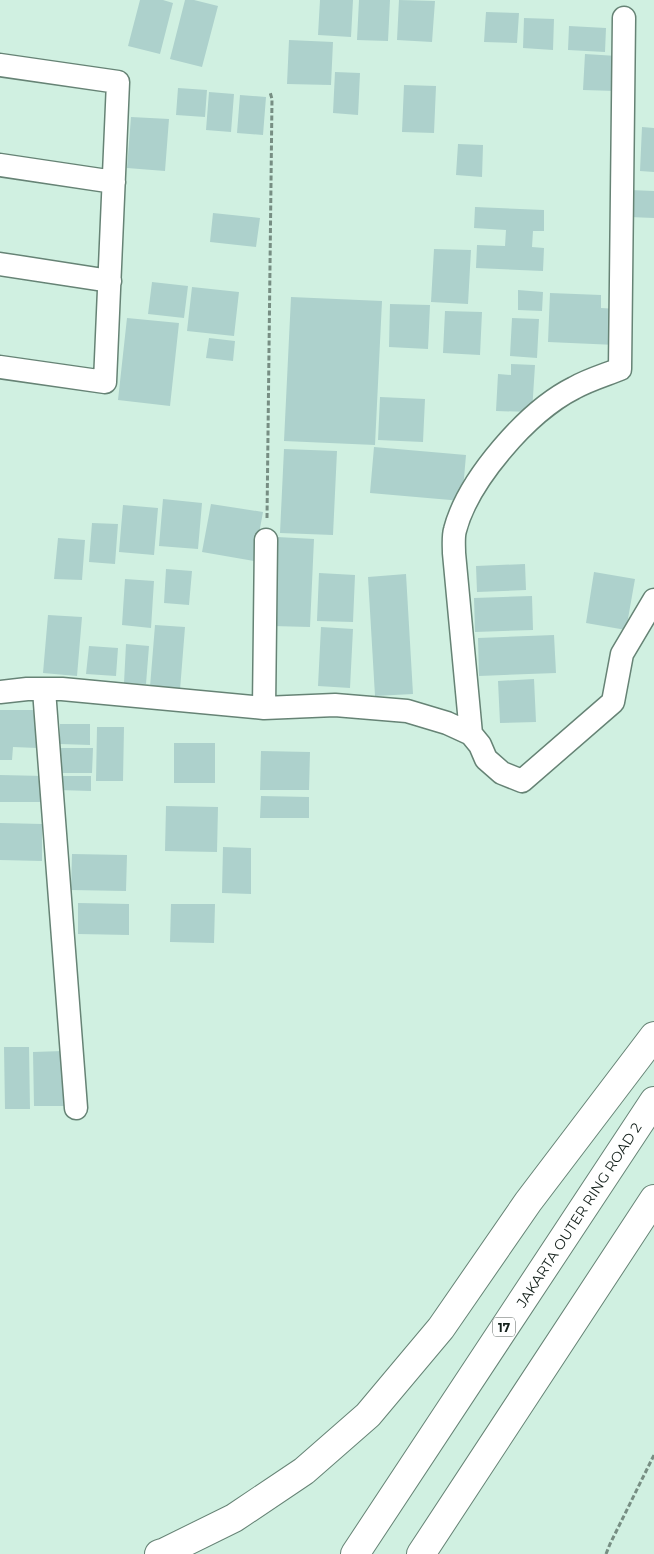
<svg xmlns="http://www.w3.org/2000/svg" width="654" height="1554" font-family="Montserrat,sans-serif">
  <rect width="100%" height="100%" fill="#d0f0e1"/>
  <path fill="#add1cc" d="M 140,0 L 163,0 L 173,3 L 160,54 L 128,46 Z
    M 185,0 L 194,0 L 218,6 L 202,67 L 170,59 Z
    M 320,0 L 353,0 L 351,37 L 318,35 Z
    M 359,0 L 390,0 L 388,41 L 357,40 Z
    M 399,0 L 435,1 L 432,42 L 397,40 Z
    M 486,12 L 519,13 L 517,43 L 484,42 Z
    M 524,18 L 554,19 L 553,50 L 523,48 Z
    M 569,26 L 606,28 L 605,52 L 568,50 Z
    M 289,40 L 333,42 L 331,85 L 287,84 Z
    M 585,54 L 617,56 L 616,91 L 583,90 Z
    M 335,72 L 360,73 L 358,115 L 333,113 Z
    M 404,85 L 436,86 L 434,133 L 402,132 Z
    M 178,88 L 207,90 L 205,117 L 176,115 Z
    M 209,92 L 234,94 L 231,132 L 206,130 Z
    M 240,95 L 266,97 L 263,135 L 237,133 Z
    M 131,117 L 169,119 L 165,171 L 127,168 Z
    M 642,127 L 654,128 L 654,172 L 640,171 Z
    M 458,144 L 483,145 L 482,177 L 456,175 Z
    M 630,190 L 654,191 L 654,218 L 629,217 Z
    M 475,207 L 544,210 L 544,231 L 533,231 L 532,247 L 544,248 L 543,271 L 476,268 L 477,245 L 505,246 L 506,230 L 474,228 Z
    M 213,213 L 260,218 L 256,247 L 210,242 Z
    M 434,249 L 471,250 L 468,304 L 431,302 Z
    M 152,282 L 188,286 L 184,318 L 148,314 Z
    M 192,287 L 239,292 L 234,336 L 187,331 Z
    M 518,290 L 543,292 L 542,311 L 518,310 Z
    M 550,293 L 601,295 L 601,308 L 618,309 L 616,345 L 548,342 Z
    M 291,297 L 382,301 L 375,445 L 284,441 Z
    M 390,304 L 430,305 L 428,349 L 389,347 Z
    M 445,311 L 482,312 L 480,355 L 443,353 Z
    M 127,318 L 179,323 L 170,406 L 118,400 Z
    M 512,318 L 539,319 L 537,358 L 510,356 Z
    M 209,338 L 235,341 L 233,361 L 206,358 Z
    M 511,364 L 535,365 L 532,412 L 496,411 L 498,374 L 511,375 Z
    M 380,397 L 425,399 L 423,442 L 378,440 Z
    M 374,447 L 466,455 L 462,501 L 370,493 Z
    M 284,449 L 337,451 L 333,535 L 280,533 Z
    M 163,499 L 202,503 L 198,549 L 159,546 Z
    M 211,504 L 263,512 L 254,561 L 202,552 Z
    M 123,505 L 158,508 L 154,555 L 119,552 Z
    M 92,523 L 118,524 L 115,564 L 89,562 Z
    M 277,537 L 314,539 L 310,627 L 272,626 Z
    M 58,538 L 85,540 L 82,580 L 54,579 Z
    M 525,564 L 526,590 L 477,592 L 476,566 Z
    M 166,569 L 192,571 L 189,605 L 164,603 Z
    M 594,572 L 635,579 L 626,630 L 586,623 Z
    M 319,573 L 355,575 L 353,622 L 317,621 Z
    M 406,574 L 413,694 L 375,696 L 368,577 Z
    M 125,579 L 154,581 L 151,628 L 122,625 Z
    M 532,596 L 533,630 L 475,632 L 474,598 Z
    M 48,615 L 82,617 L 77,676 L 43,673 Z
    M 155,625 L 185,627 L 180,690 L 150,687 Z
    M 321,627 L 353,629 L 350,688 L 318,686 Z
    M 554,635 L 556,673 L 479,676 L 478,638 Z
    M 126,644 L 149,646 L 146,684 L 124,683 Z
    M 89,646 L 118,648 L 116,676 L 86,674 Z
    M 534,679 L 536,722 L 500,723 L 498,681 Z
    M 0,710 L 38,710 L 38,748 L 13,747 L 12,760 L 0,760 Z
    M 60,724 L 90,724 L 90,745 L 60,744 Z
    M 97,727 L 124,727 L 123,781 L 96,781 Z
    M 174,743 L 215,743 L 215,783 L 174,783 Z
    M 58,748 L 93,748 L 92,773 L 58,773 Z
    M 261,751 L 310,752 L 309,790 L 260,790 Z
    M 0,775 L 44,776 L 44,802 L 0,802 Z
    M 58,776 L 91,776 L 91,791 L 58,790 Z
    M 261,796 L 309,797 L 309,818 L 260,818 Z
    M 166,806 L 218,807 L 217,852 L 165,851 Z
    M 0,823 L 42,824 L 42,861 L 0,860 Z
    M 223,847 L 251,848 L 251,894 L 222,893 Z
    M 72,854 L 127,855 L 126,891 L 71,890 Z
    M 78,903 L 129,904 L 129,935 L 78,934 Z
    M 171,904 L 215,904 L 214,943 L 170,942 Z
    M 4,1047 L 29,1047 L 30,1109 L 5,1109 Z
    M 63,1051 L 64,1106 L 34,1106 L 33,1052 Z"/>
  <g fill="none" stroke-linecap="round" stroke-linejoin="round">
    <defs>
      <path id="minor" d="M 0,65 L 118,82 L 105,382 L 0,367
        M 0,165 L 114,182
        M 0,264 L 110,281
        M 44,690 L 76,1108
        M 0,692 L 27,689 L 62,689 L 264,708 L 335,705 L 407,711 L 447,723 L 471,734 L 480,745 L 486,759 L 502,773 L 522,781 L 613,702 L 622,654 L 654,600
        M 264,708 L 266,540
        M 471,734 L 454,553 C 454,546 453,537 455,530 C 468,480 528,411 574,388 C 588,380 605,375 620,369 L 624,18"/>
      <path id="highway" d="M 159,1554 L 165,1552 L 234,1518 L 304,1471 L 368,1415 L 441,1328 L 528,1202 L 654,1036
        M 355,1554 L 654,1101
        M 421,1554 L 654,1199"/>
    </defs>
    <use href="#minor" stroke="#668375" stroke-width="25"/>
    <use href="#highway" stroke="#668375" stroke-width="30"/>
    <path stroke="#778e83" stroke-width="3" stroke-dasharray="5 2.5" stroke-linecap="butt" d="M 267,518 L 272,99 L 270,92
      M 606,1554 L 610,1544 L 654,1455"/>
    <use href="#minor" stroke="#fff" stroke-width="22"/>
    <use href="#highway" stroke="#fff" stroke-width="28"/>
  </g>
  <g text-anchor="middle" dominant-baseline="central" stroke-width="4.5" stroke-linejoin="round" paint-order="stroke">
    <rect fill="#fff" stroke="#5a635f" stroke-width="1" x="493" y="1317.5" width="22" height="19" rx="4"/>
    <g font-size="12" font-weight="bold" fill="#14201b">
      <text x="504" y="1327">17</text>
    </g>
    <g font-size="14" fill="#14201b" stroke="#fff">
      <text transform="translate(579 1215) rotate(-57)">JAKARTA OUTER RING ROAD 2</text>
    </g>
  </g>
</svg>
